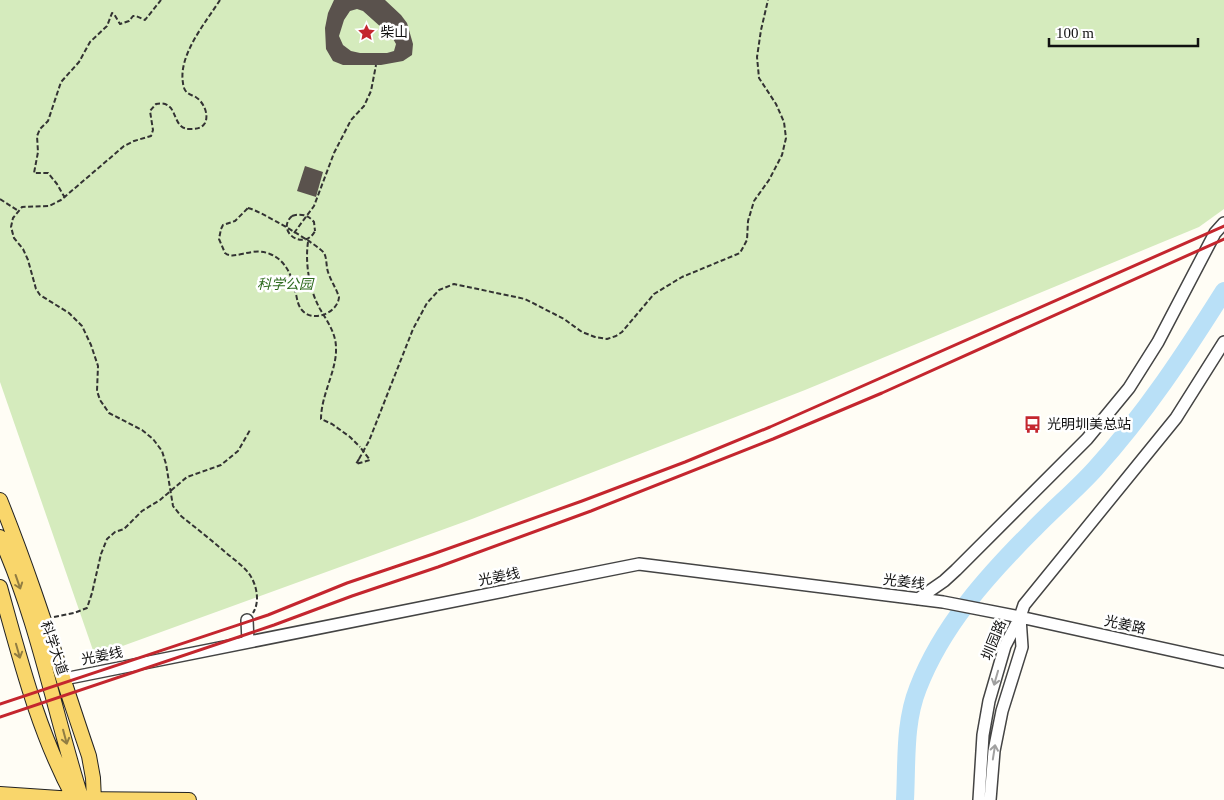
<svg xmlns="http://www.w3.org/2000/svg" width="1224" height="800" font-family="'Times New Roman','Noto Sans SC',serif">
  <rect width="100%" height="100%" fill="#fffdf5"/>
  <path fill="#d5ebbd" d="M 0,0 L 1224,0 L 1224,209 L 1199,227 L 805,390 L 472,519 L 95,656 L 0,382 Z"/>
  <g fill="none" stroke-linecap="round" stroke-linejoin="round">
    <path stroke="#b9e0f7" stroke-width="18" d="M 905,800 C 907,762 904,723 918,688 C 942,626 987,576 1033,530 C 1053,509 1076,490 1095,469 C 1145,414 1185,353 1224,291"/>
  </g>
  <path fill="#5a524d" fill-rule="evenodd" d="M 334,0 L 385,0 L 401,15 L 407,23 L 413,44 L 412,55 L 403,61 L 381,65 L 343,65 L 333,61 L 326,49 L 325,28 L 328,13 ZM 357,9 L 363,11 L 392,37 L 396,44 L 394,51 L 387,53 L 360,53 L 351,51 L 343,45 L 339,36 L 344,20 L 350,11 Z
    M 305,166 L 323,172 L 316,197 L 297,191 Z"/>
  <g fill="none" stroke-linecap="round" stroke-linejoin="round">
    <defs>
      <path id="minor" d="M 918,599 L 944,581 L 956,570 L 1087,439 L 1129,388 L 1158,342 L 1215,233 L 1224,223
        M 247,620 L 248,642
        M 64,679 L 639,564 L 943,602 L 1020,617 L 1224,662
        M 979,800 L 983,735 L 989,701 L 1005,646 L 1020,617 L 1024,605 L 1176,418 L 1224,342
        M 990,800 L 994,751 L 1002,711 L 1022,647 L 1020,618"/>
      <path id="major" d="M 0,500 C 34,584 60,671 89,756 L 93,778 L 94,800
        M 0,537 C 38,621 54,712 82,800
        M 0,587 C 20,659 39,735 75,800
        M 0,794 L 74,799 L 189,800"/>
    </defs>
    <use href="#minor" stroke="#444" stroke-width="14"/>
    <use href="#major" stroke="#222" stroke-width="16"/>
    <path stroke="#333" stroke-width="2" stroke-dasharray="5 2.5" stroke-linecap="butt" d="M 220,0 C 206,22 178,55 183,83 C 183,84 184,89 185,90 C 188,95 193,95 197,98 C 204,103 209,115 205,123 C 202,128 197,129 192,129 C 169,131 181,99 156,104 L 150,111 L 153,130 L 151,136 L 134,141 L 124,146 L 61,200 L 49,206 L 22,207 L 13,218 L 11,227 L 14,238 L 23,249 L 28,260 L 36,289 L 40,295 L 69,313 L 82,326 L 91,345 L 98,366 L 97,391 L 100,400 L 109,413 L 142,430 L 153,439 L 162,451 L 166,464 L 173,506 L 181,516 C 196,528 210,539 224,551 C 233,559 244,566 250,575 C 257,586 260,602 253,613
      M 65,198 L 57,184 L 48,173 L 34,173 L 38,152 L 37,136 L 40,129 L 48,121 L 61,82 L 79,62 L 90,42 L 107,26 L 112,13 L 114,14 L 120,24 L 129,21 L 133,16 L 136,16 L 145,20 L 161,0
      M 0,199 L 17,210
      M 292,216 C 301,213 308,215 314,222 L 315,231
      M 294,233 L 314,206 L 334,153 L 351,120 L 364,106 L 371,91 L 376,65
      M 308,242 C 305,263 309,289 320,309 C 327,321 336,333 336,348 C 337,370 321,395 321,419 L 332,424 L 350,437 L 360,447
      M 359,459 L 369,441 L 413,329 L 427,303 L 439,290 L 454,284 L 525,299 L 564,319 L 582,332 L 595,337 L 607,339 L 616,336 L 622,332 L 654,294 L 682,277 L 740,253 L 747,240 L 748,221 L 754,201 L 769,180 L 782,155 L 786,138 L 784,122 L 776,104 L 759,78 L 757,57 L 761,30 L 768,0
      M 54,617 L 74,613 L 87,608 L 92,593 L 101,554 L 107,539 L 115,532 L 124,529 L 142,511 L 160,500 L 187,477 L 221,465 L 238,451 L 250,430"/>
    <use href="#minor" stroke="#fff" stroke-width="11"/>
    <use href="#major" stroke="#f9d66b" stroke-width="14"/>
    <path stroke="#c4262e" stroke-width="3" d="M 0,704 L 268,615 L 347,583 L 433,554 L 582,501 L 685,462 L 770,427 L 1224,226
      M 0,717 L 274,625 L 352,596 L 438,567 L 591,511 L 773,439 L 882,393 L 1224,239"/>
    <path stroke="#333" stroke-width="2" stroke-dasharray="5 2.5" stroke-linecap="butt" d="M 248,208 C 257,209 319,245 324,253 C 327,258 326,266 328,272 C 331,281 336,288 339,297 C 338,313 312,324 301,309 C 298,305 297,299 296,294 C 292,277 287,261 270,254 C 252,246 234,261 225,253 L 219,239 L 221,229 L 223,225 L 235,221 Z
      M 292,216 C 275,231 304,252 315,231
      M 359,459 L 356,464 L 370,460 L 360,447"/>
  </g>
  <defs><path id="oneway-shaft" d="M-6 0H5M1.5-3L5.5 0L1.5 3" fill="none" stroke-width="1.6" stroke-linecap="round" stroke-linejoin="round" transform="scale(1.25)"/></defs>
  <g stroke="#917d42">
    <use href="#oneway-shaft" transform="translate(18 582) rotate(71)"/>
    <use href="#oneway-shaft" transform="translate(18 651) rotate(74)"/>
    <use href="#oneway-shaft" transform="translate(65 737) rotate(75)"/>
  </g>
  <g stroke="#a0a0a0">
    <use href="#oneway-shaft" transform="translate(996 678) rotate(106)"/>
    <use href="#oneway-shaft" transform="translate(994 752) rotate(-81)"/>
  </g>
  <defs>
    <symbol id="sight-bare" viewBox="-9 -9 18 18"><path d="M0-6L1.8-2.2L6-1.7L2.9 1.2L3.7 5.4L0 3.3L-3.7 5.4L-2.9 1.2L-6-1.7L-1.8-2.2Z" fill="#c4262e" stroke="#fff" stroke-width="2.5" paint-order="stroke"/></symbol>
    <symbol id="bus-bare" viewBox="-9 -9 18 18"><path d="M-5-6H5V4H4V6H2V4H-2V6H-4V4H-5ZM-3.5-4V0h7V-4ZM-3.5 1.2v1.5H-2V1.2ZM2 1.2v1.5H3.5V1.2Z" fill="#c4262e" stroke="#fff" stroke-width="2.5" paint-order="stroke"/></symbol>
  </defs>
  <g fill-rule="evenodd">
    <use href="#sight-bare" x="354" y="20" width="25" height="25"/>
    <use href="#bus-bare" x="1020" y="412" width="25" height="25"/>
  </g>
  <g text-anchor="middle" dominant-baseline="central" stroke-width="5" stroke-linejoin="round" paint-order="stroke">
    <g font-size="14" fill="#111" stroke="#fff" text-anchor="start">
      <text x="380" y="32">柴山</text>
      <text x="1047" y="424">光明圳美总站</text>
    </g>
    <g font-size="14" font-style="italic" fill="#2f6b1f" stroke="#fff">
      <text x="285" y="284">科学公园</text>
    </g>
    <g font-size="14" fill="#111" stroke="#fff">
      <text transform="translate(499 577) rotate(-11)">光姜线</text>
      <text transform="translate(904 582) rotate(7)">光姜线</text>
      <text transform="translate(1125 625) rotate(12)">光姜路</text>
      <text transform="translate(994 640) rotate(-68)">圳园路</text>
      <text transform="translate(54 648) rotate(71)">科学大道</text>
      <text transform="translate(102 656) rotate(-11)">光姜线</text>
    </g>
  </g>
  <path d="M1049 38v8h149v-8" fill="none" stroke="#111111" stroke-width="2.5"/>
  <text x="1056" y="38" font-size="15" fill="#111111" stroke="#ffffff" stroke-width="4" paint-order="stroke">100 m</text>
</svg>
